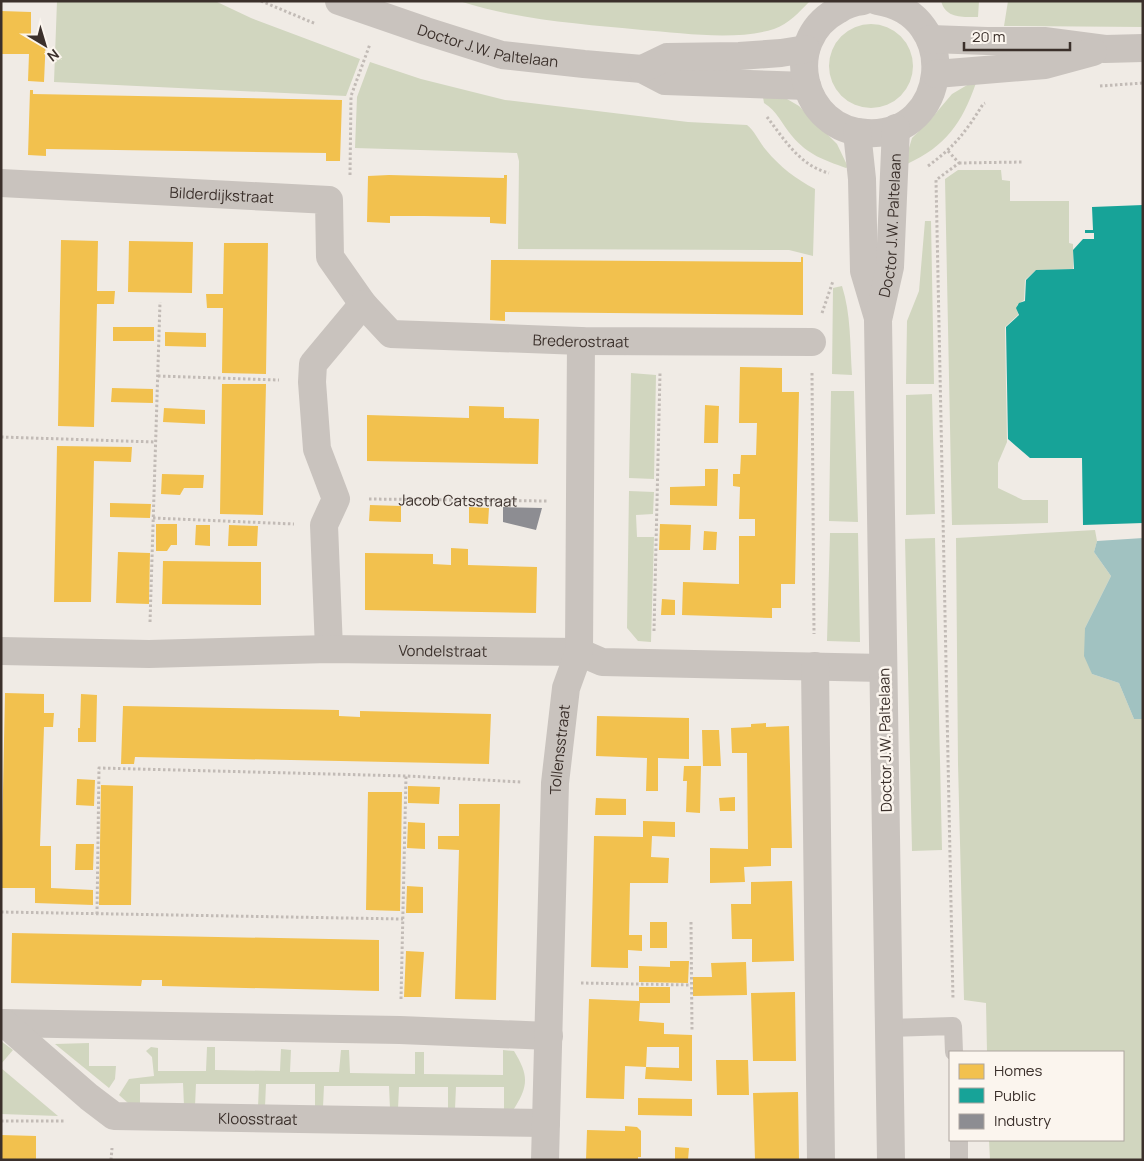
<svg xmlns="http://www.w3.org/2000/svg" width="1144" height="1161" font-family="Manrope,sans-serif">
  <rect width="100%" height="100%" fill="#f0ebe5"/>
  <path fill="#d1d6bf" d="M 57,1 L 215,1 L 251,18 L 360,59 L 346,96 L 54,82 Z
    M 459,1 L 810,1 C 799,12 789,24 774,29 C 737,41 681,33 642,30 C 580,24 518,20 459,1 Z
    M 941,1 L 979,1 L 978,17 C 963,17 946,19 941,1 Z
    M 1008,1 L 1143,1 L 1143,27 L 1004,26 Z
    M829 66a42 42 0 1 1 84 0a42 42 0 1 1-84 0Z
    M 370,62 L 421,79 L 505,100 L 688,122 L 747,125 C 755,131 759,142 766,150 C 780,167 796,179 815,189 L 813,256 L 789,250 L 518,249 L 519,161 L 517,153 L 355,148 L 357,97 Z
    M 974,81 L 976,83 C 962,123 946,146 907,164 L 909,148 L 912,138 L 930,120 L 952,94 Z
    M 763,97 L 787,99 L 799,106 L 837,144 L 848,167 L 846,168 C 824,160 808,155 792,136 C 782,124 777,111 764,103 Z
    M 958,170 L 1001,170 L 1002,180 L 1010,181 L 1010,201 L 1069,201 L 1069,243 L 1073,244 L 1073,269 L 1036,270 L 1025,280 L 1024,300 L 1017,305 L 1018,315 L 1005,327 L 1007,442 L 998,463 L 998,488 L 1023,500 L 1048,500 L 1048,523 L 952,525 L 945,179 Z
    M 925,221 L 931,221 L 934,384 L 906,384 L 907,321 L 919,291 Z
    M 842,286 C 851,314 850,345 852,375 L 832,374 L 833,288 Z
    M 631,373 L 656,375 L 654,479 L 629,478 Z
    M 831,391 L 854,391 L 858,522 L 829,521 Z
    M 932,394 L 935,514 L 906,515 L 906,395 Z
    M 629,491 L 654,492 L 653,514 L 636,515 L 637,537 L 654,537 L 651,642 L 638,641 L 627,628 Z
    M 1095,530 L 1097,541 L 1094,552 L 1111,576 L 1085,628 L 1092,674 L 1119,683 L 1134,719 L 1143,719 L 1143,1160 L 990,1160 L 989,1140 L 1123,1140 L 1123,1052 L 987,1052 L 986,1003 L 964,1000 L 958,764 L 956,538 Z
    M 830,533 L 858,533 L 860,642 L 827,641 Z
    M 935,538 L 942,850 L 912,851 L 905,539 Z
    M 1,1041 L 13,1050 L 1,1064 Z
    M 89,1043 L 89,1066 L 116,1066 L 115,1079 L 109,1088 L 55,1044 Z
    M 151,1047 L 158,1048 L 158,1071 L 206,1071 L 207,1047 L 215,1047 L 215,1070 L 280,1071 L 281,1049 L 291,1050 L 290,1072 L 339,1072 L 341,1050 L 349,1050 L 350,1073 L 415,1074 L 415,1052 L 424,1052 L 424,1074 L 503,1075 L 503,1050 L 514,1051 C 530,1077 528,1087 512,1112 L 504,1113 L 504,1087 L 456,1087 L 455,1109 L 448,1109 L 448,1087 L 399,1087 L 398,1109 L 390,1109 L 389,1086 L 324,1086 L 323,1107 L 315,1107 L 315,1084 L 266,1084 L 265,1107 L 258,1107 L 259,1084 L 196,1084 L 195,1106 L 184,1106 L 183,1083 L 140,1084 L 140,1106 L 128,1103 L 119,1095 L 129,1079 L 154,1076 L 152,1057 L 146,1051 Z
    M 1,1068 L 58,1116 L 1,1114 Z"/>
  <path fill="#a1c2c1" d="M 1143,538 L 1143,719 L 1134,719 L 1119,683 L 1092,674 L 1084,656 L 1085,628 L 1111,576 L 1094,552 L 1097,541 Z"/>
  <path fill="#f2c14e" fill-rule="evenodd" d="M 1,11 L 31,12 L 31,36 L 46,36 L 44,82 L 28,81 L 29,54 L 1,54 Z
    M 30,90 L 33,90 L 33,94 L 342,100 L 340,161 L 326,161 L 326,153 L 46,149 L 46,156 L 28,155 Z
    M 389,175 L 504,178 L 504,175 L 507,175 L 506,224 L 490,223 L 490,217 L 424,216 L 390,216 L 390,223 L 367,222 L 368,176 Z
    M 61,240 L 98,241 L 97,291 L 115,291 L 114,304 L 97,304 L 94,427 L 58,426 Z
    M 129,241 L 193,242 L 192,293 L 128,292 Z
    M 224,243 L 268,243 L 266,374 L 222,373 L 223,308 L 207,308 L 206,294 L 223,294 Z
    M 801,257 L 803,257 L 803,315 L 505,312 L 505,321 L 490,320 L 491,260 L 801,262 Z
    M 113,327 L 154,327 L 154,341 L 113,341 Z
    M 165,332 L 206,333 L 206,347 L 165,346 Z
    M 740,367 L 782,368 L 782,392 L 799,392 L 795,584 L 781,584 L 781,608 L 772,608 L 772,618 L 682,615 L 683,582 L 739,584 L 739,536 L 755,536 L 755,519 L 739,519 L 740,487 L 733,486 L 733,474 L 740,474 L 741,455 L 756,455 L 757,423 L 739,423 Z
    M 222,384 L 266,384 L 263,515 L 220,514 Z
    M 112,388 L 153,389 L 153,403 L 111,402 Z
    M 705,405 L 719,406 L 718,443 L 704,443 Z
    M 469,406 L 504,407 L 504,418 L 539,419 L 538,464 L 367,461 L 367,415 L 469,418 Z
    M 164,408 L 205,410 L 205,424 L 163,422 Z
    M 57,446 L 132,447 L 131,462 L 94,461 L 91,602 L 54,602 Z
    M 705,469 L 718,469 L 717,506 L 670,505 L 670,487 L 705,486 Z
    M 162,474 L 204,475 L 203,488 L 184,488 L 180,495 L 161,494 Z
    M 110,503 L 151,504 L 150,518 L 110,517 Z
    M 370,505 L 401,506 L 401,522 L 369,521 Z
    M 469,507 L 489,508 L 488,524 L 469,523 Z
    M 156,524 L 177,524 L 177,545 L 171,545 L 167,551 L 156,551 Z
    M 660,524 L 691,525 L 690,550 L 659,550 Z
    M 196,525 L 210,525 L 210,546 L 195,545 Z
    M 229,525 L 258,526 L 257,546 L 228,546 Z
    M 704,531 L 717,532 L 716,550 L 703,550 Z
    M 451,548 L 468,549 L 468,565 L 537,567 L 536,613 L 365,610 L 365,553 L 433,554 L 433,564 L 451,565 Z
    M 118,552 L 150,553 L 149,604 L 116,603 Z
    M 163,561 L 261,562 L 261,605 L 162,604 Z
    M 662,599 L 675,600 L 675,615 L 661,615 Z
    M 5,693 L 44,694 L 44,713 L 54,713 L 53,727 L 44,727 L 40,846 L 51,846 L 51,888 L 93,890 L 93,905 L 35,903 L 35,888 L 1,888 Z
    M 81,694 L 97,695 L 96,742 L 78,742 L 78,728 L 80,728 Z
    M 123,706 L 339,710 L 339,716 L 360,717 L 360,711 L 491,714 L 489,764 L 135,757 L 134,764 L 121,764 Z
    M 597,716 L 689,718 L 689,759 L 658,758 L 658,791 L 646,791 L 647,758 L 596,756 Z
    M 766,723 L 766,727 L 789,726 L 792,848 L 771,848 L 771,866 L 744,867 L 745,882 L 710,883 L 710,848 L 748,849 L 747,753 L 732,753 L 731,728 L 751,727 L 751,724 Z
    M 702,730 L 719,730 L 721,766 L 703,766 Z
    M 684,766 L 701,766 L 700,813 L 686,812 L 687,781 L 683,781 Z
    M 77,779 L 95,780 L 94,806 L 76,805 Z
    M 101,785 L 133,786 L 131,905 L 99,905 Z
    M 408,786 L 440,787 L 439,804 L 408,803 Z
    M 368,792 L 402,792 L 400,911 L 366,910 Z
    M 735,797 L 735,811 L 720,811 L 719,798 Z
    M 596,798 L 626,799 L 626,815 L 595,815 Z
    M 459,804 L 500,804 L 496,1000 L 455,999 L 459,850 L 438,849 L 438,836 L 459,836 Z
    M 643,821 L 675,822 L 675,837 L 652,836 L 651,857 L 669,858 L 668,883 L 630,883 L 629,935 L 642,935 L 642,951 L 628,950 L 628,968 L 591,967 L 594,836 L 643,837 Z
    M 408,822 L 425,823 L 425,849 L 407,848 Z
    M 76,844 L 94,844 L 93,870 L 75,870 Z
    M 792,881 L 794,961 L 752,962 L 752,939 L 732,939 L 731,904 L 751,904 L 751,882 Z
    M 407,886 L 423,887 L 423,913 L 406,913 Z
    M 650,922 L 667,922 L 667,948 L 650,948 Z
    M 12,933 L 379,940 L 379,991 L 162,986 L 162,980 L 142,980 L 141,986 L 11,983 Z
    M 406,951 L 424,952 L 421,997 L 404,997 Z
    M 670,961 L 689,961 L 688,983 L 639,982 L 639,966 L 670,967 Z
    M 746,962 L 747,995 L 693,996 L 693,977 L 712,977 L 711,963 Z
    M 639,987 L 670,987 L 670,1003 L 640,1003 L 639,1021 L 664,1023 L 664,1034 L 692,1035 L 692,1081 L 645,1079 L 646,1067 L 625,1066 L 624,1099 L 586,1098 L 589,999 L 639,1001 ZM 647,1047 L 679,1047 L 679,1068 L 646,1067 Z
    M 795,992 L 796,1061 L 753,1061 L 751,993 Z
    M 716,1060 L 748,1060 L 749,1095 L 717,1095 Z
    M 798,1092 L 799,1160 L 755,1160 L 753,1093 Z
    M 638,1098 L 692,1099 L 692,1116 L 638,1115 Z
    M 625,1126 L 637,1127 L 641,1131 L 641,1157 L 638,1157 L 638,1160 L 586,1160 L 587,1130 L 625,1131 Z
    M 1,1135 L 36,1136 L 36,1160 L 1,1160 Z
    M 675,1147 L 689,1148 L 688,1160 L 675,1160 Z"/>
  <path fill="#17a398" d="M 1143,205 L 1143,523 L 1083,525 L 1082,458 L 1030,458 L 1008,439 L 1006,327 L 1019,315 L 1016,308 L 1019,303 L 1025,301 L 1026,280 L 1036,270 L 1074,269 L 1073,250 L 1083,239 L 1094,239 L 1094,233 L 1085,233 L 1085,230 L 1093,230 L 1092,207 Z"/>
  <path fill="#8d8d92" d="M 503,507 L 542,508 L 536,530 L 503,522 Z"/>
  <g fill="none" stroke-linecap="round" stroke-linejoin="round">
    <g stroke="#c2bbb6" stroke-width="3" stroke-dasharray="2.5 2.5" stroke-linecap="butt">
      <path d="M 261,1 L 316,24"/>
      <path d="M 1100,86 L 1143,83"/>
      <path d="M 767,117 C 784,139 800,166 829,173"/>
      <path d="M 948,151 L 959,163 L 936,180 L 953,1000"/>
      <path d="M 959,163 L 1022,162"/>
      <path d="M 928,166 C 954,147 966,132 983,104 L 985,103"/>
      <path d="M 350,175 L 351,96 L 370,44"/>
      <path d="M 822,313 L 833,281"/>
      <path d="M 812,373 L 814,634"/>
      <path d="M 158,376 L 279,380"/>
      <path d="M 1,437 L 155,442"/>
      <path id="s1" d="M 369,499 L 547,501"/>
      <path d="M 153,518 L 294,524"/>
      <path d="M 150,622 L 160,302"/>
      <path d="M 654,631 L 660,373"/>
      <path d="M 1,912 L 403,919"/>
      <path d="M 97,914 L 99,768 L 406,776 L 522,782"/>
      <path d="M 691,922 L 692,1031"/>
      <path d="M 581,983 L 691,985"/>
      <path d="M 401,999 L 406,776"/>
      <path d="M 1,1121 L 66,1121"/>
      <path d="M 111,1160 L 112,1148"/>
    </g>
    <path stroke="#c9c3be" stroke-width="18" d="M 889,1028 L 953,1026 L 954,1052
      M 959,1140 L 959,1160"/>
    <g stroke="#c9c3be" stroke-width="28">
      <path id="s2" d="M 1,183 L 329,200 L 330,257 L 363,304 L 391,334 L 581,341 L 812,342"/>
      <path d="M 329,649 L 324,525 L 336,499 L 317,449 L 312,382 L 313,364 L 363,304"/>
      <path id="s3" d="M 1,651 L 149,654 L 329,649 L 579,652 L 602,662 L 883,668"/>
      <path d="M 815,666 L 821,1160"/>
      <path d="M 1,1023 L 400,1030 L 549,1036"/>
      <path id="s4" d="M 4,1023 L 89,1097 L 114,1116 L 546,1123"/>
      <path id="s5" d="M 545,1160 L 555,783 L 566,688 L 579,652 L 581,341"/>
    </g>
    <g stroke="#c9c3be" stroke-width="28">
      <path id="s6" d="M 339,1 L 426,31 L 502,55 L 584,64 L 642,69 L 665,81 L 807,86"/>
      <path d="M 863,1 C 854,2 845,5 838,10 C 780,41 801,130 867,133 C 949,138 963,14 877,1"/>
      <path d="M 930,39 L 987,41 L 1044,41 L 1105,49 L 1143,48"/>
      <path d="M 642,69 L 667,57 L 739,56 L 781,53 L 806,49"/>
      <path d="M 936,74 L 1045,65 L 1093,52"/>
      <path d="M 857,132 L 862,179 L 864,271 L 878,318"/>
      <path id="s7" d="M 891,1160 L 878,320 L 890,267 L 896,128"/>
    </g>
  </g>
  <g text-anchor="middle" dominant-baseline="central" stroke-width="5" stroke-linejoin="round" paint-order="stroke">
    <g font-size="15" fill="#3b302b" stroke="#fbf5ee">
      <text stroke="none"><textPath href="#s6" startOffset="156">Doctor J.W. Paltelaan</textPath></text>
      <text stroke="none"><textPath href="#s2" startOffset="221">Bilderdijkstraat</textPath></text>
      <text stroke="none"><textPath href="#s7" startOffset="936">Doctor J.W. Paltelaan</textPath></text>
      <text stroke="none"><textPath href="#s2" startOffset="674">Brederostraat</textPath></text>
      <text stroke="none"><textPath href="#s1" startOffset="89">Jacob Catsstraat</textPath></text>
      <text stroke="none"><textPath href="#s3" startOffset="442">Vondelstraat</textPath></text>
      <text transform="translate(885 740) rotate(-91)">Doctor J.W. Paltelaan</text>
      <text stroke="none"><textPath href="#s5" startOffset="411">Tollensstraat</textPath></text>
      <text stroke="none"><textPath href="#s4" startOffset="288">Kloosstraat</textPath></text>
    </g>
  </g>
  <rect width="1144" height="1161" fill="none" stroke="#3b302b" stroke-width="5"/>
  <rect x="949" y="1051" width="175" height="90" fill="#fbf5ee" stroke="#aea6a0"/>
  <rect x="959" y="1064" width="25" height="15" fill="#f2c14e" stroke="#aea6a0"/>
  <text x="994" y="1076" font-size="15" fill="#3b302b">Homes</text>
  <rect x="959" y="1088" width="25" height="15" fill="#17a398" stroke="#aea6a0"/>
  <text x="994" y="1101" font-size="15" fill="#3b302b">Public</text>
  <rect x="959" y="1114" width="25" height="15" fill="#8d8d92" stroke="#aea6a0"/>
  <text x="994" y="1126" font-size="15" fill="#3b302b">Industry</text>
  <g transform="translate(45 45) rotate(142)" stroke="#fbf5ee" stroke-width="4" paint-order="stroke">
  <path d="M0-4L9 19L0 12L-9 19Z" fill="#3b302b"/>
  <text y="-8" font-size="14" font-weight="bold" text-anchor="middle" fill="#3b302b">N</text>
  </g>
  <path d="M964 42v8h106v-8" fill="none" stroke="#3b302b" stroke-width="2.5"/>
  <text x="972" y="42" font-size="15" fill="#3b302b" stroke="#fbf5ee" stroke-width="4" paint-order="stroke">20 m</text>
</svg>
